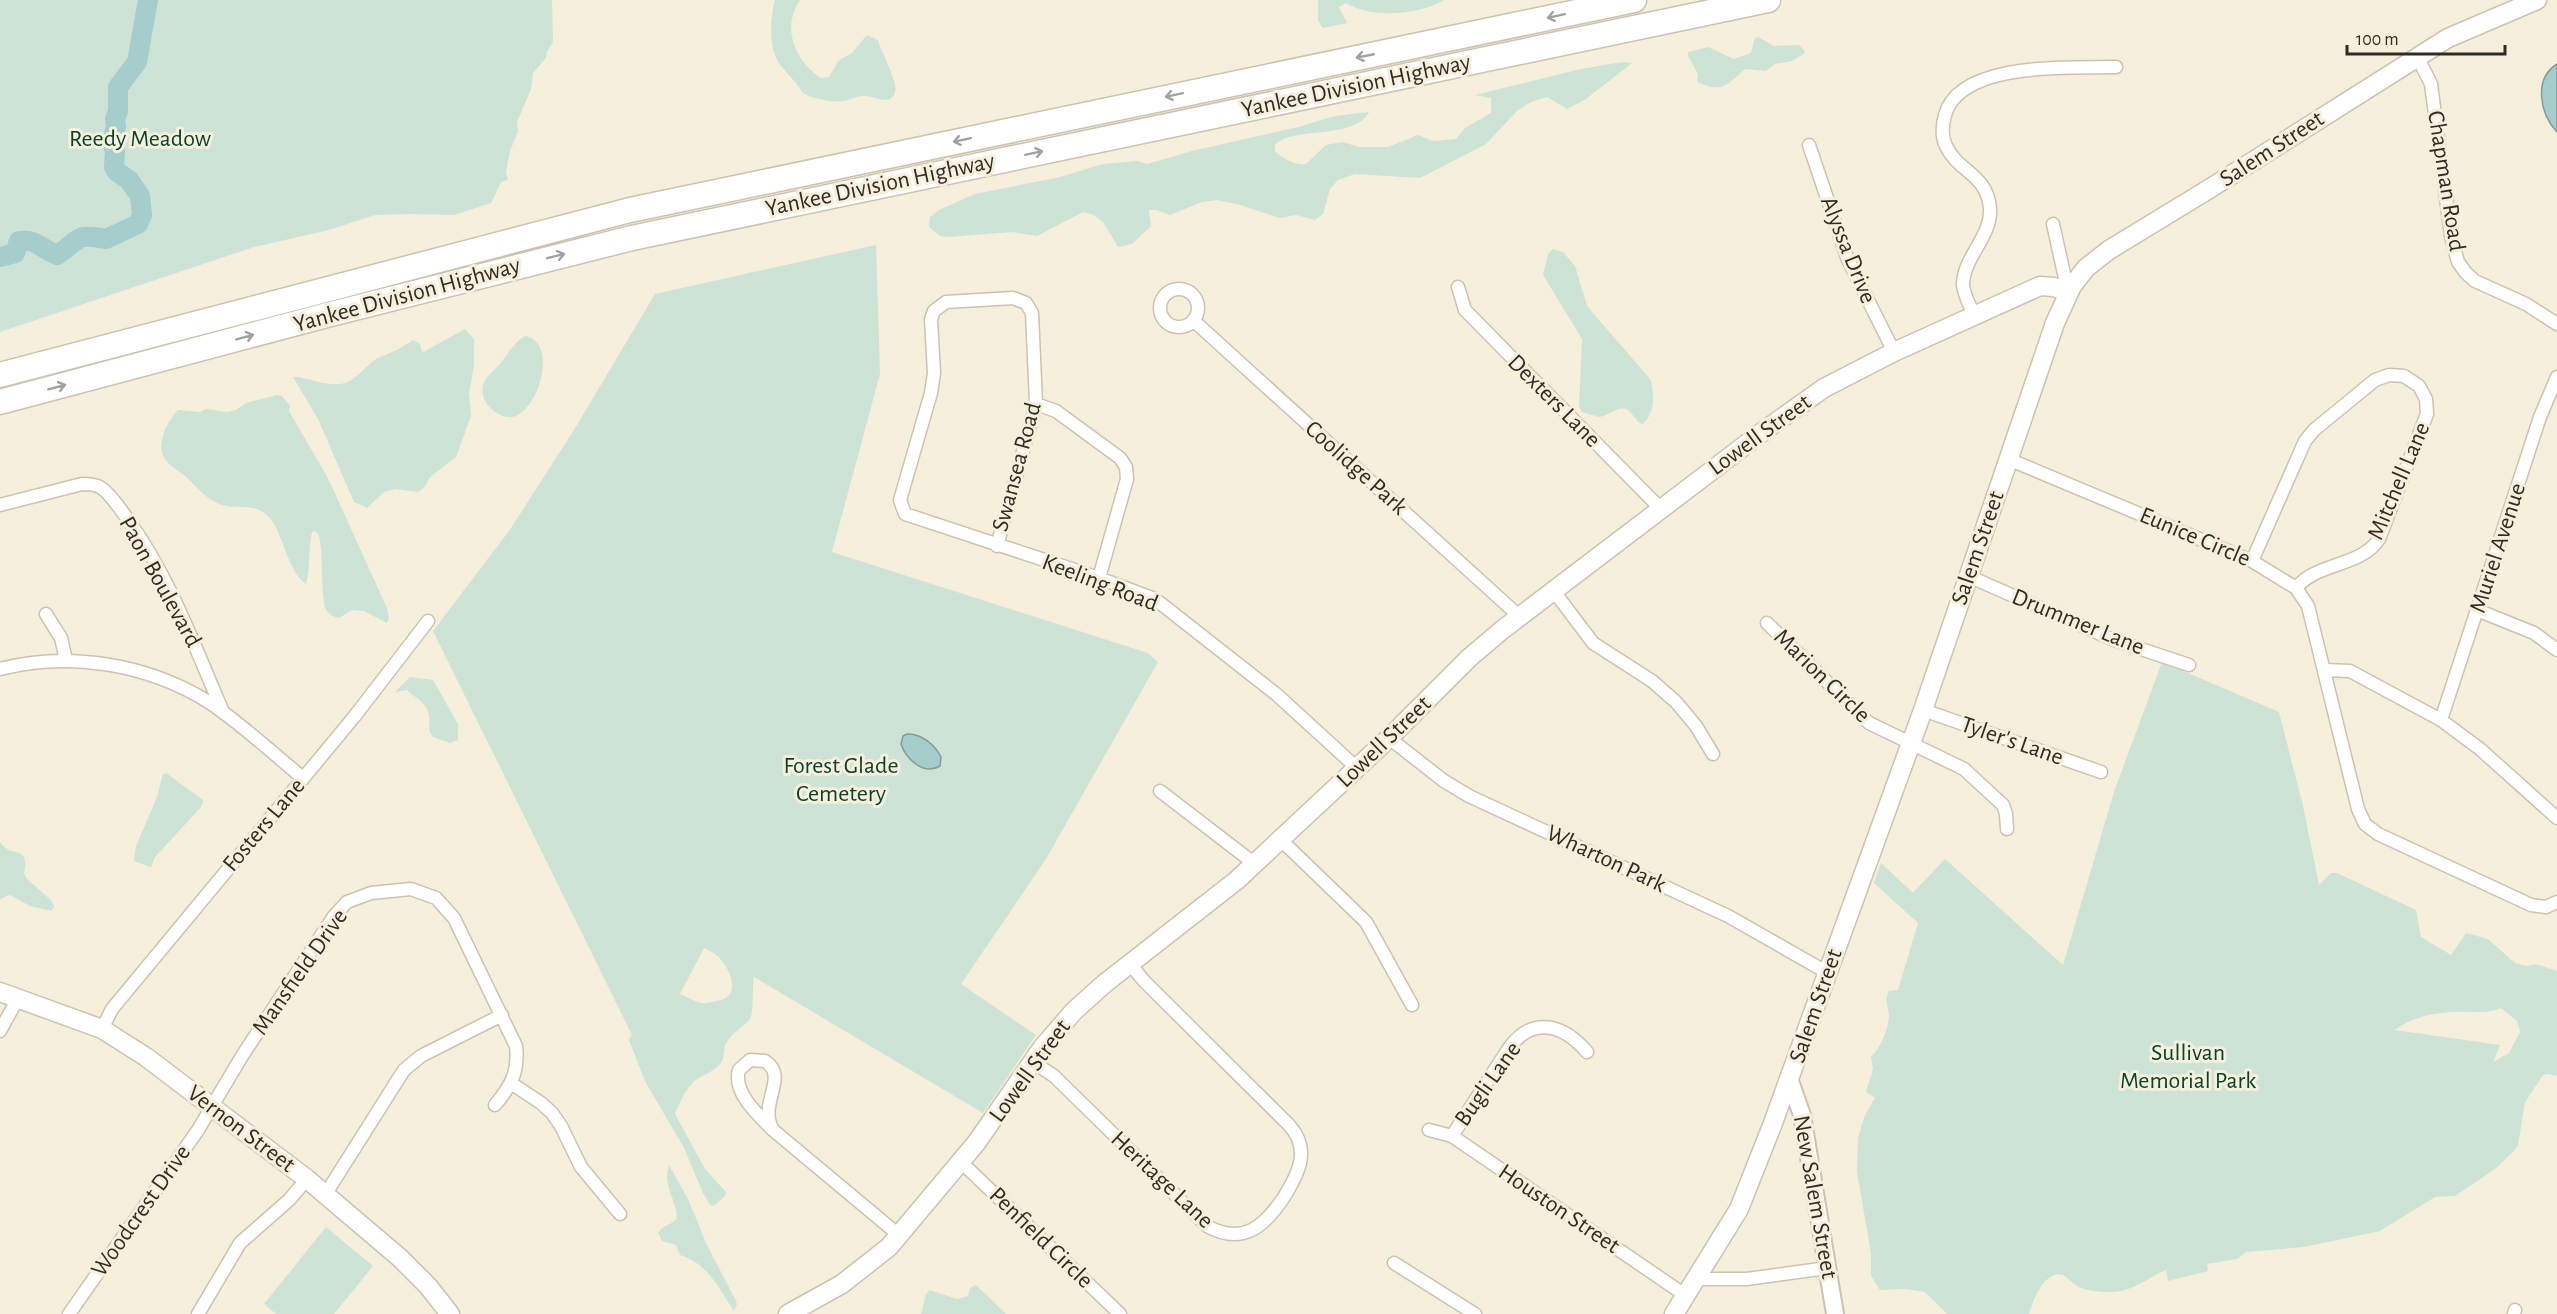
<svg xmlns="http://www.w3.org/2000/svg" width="2557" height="1314" font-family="'Alegreya Sans',sans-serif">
  <rect width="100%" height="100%" fill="#f6efdb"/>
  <path fill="#cde3d6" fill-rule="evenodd" d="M 0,0 L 552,0 L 553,42 L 547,52 L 546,58 L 533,73 L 531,89 L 517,122 L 518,132 L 510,151 L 506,172 L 508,180 L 501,182 L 491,203 L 454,215 L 411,214 L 375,215 L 329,230 L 254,247 L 0,332 Z
    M 775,0 L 800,0 C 781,28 795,61 821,78 L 829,77 L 839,60 L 852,53 L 867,35 L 878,40 C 881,52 898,81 895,92 C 891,106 875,97 866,96 C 858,95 851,100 844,101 C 834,103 812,99 803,93 C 796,81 782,69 777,60 C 769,42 770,19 775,0 Z
    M 1318,0 L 1444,0 C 1420,15 1371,19 1346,3 L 1339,7 L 1347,23 L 1323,28 L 1318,21 Z
    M 1758,37 L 1774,46 L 1799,45 L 1805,51 L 1804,54 L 1792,61 L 1775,64 L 1766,71 L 1745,69 C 1727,86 1721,93 1697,82 L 1698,74 L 1688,56 L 1688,52 L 1708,47 L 1734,59 L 1751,53 L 1755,38 Z
    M 1622,62 L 1632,63 L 1586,99 L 1567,109 L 1547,97 L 1531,102 L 1517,111 L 1486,144 L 1420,178 L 1355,174 L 1338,180 L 1330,189 L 1323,214 L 1315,220 L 1296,215 L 1280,218 L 1240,205 L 1217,200 L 1202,202 L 1170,215 L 1156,210 L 1149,210 L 1151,226 L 1132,244 L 1118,247 L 1103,222 L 1094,215 L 1083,212 L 1037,236 L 1012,232 L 948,237 L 940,236 L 929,227 L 930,217 L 939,210 L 975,194 L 1060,177 L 1103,164 L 1138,161 L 1147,164 L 1192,151 L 1298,127 L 1335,116 L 1369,112 C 1355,140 1292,126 1275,145 L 1275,152 C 1284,158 1295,166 1306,164 L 1326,145 L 1342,142 L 1360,147 L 1388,147 L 1418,135 L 1433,141 L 1456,139 L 1465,128 L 1491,113 L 1491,98 L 1475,95 L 1581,69 Z
    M 876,245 L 880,374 L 832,552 L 1148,653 L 1158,662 L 1046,859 L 961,984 L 1036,1035 L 983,1113 L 754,977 C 752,986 754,1013 750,1019 C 745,1026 729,1034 725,1046 C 723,1052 725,1057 721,1063 C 715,1071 705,1074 697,1079 C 686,1087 680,1102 675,1114 L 705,1169 L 726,1192 L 725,1196 L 714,1206 L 710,1205 L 703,1193 L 684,1148 L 645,1081 L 629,1040 L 632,1035 L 433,631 L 509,531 L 574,430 L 655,294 ZM 704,948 C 708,950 713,952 716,955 C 731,967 743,998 716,1001 C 711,1002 707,1004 702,1003 C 693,1001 688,997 680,994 Z
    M 1553,249 L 1563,252 L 1575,266 L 1587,306 L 1650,379 C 1655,394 1655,413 1643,424 L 1639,423 C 1621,397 1620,412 1599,417 L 1582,412 L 1579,407 L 1582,339 L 1543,275 L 1548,254 Z
    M 465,329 L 474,339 L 474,365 L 469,393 L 471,416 L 456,457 L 430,477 L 424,488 L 418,492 L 395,489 L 384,492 L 367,508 L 354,502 L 318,419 L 293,377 C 308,377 324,386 340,384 C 358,382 367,362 380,357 C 391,353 403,347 413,340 L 420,344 L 422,352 L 425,351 Z
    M 525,336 C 559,341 539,412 512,417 C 495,419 475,397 485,380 C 489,374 496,369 501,363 C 508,353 513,344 525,336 Z
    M 277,395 L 282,396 L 290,406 L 289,411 L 328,478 L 387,608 L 389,618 L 387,623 L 364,611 L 352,610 L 339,618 C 334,617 330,615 327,611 C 319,598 325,553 318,533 L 313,531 C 308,538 311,571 306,584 C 288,573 283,532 269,517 C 255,502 238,510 222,505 C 206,500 198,487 186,477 C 180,471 169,466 165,459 C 155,444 168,420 178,410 L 200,412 L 206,409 L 227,412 L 236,410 L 246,403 Z
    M 2162,662 L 2279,712 L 2303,806 L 2319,885 L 2331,873 L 2337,873 L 2416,910 L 2421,937 L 2451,955 L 2466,933 L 2488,939 L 2515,963 L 2526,966 L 2536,964 L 2557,971 L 2557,1076 L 2548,1074 L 2543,1075 L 2525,1102 L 2518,1145 L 2514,1151 L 2495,1169 L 2455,1196 L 2435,1197 L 2380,1231 L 2304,1247 L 2246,1252 L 2237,1259 L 2207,1264 L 2208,1271 L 2168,1281 L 2166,1270 C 2147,1278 2133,1292 2110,1292 C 2098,1292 2084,1291 2074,1284 C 2070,1281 2067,1277 2063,1275 C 2045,1269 2032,1302 2029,1314 L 1947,1314 L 1925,1292 L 1905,1289 L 1880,1290 L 1871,1276 L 1871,1253 L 1857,1172 L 1858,1138 L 1865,1115 L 1875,1098 L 1866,1092 L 1873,1069 L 1871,1057 C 1881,1047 1887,1032 1889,1018 C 1890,1008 1883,1001 1889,991 L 1898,990 L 1918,923 L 1874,883 L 1881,863 L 1913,893 L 1945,859 L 2063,965 L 2114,792 ZM 2501,1008 L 2517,1021 L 2520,1032 L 2509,1053 L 2493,1062 L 2500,1045 L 2394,1030 C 2416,1015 2442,1011 2468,1012 C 2481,1012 2489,1013 2501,1008 Z
    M 410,677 L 433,680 L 458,724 L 458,740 L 450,743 L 433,737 C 426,729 431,724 429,715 C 427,702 415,698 407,690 L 395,692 Z
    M 166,773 L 203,800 L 202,806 L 155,857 L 151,867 L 134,861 L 136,846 L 157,797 L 163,774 Z
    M 0,842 C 12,860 30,843 24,873 L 26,878 L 52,901 L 54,907 L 51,911 L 30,906 L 10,895 L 0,899 Z
    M 669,1165 L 689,1201 L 706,1243 L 735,1299 L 737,1304 L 734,1311 C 718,1287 708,1264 680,1255 L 676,1245 L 662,1241 L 658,1233 C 664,1223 672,1226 677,1218 C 676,1198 662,1186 669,1165 Z
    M 326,1227 L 373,1266 L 334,1314 L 276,1314 L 264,1304 Z
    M 976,1285 L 1006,1314 L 921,1314 L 926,1294 L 930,1290 L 957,1299 L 968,1296 L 970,1288 Z"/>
  <path fill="#a4cdcc" stroke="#819d9a" stroke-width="1.5" d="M 2557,64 L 2557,132 C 2540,114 2533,79 2557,64 Z
    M 907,734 C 921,733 935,745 941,757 L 940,766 C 924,776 906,759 901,744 L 903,736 Z"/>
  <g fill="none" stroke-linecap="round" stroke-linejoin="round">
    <path stroke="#a4cdcc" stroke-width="20" d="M 0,257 L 15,253 L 19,241 C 36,238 43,250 57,255 C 82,239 73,233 106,239 L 138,224 L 142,215 L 140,196 L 129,180 L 116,171 L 114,167 L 115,151 L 112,143 L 116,126 L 115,119 L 118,111 L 118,87 L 137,62 L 148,0"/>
    <defs>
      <path id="minor" d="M 2417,56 L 2431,84 L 2451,236 L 2458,262 L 2466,273 L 2475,281 L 2526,304 L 2557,324
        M 1809,145 L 1848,260 L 1894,352
        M 2053,224 L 2068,292
        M 1458,287 L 1465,310 L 1661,509
        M1160 308a19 19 0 1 1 38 0a19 19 0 1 1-38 0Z
        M 1974,315 C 1970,306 1964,295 1963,285 C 1963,257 1992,237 1990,208 C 1987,174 1958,172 1946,146 C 1941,136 1942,126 1945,115 C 1960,61 2071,68 2116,67
        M 1194,321 L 1519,616
        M 1036,404 L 1056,411 L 1120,458 L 1126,467 L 1127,479 L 1099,578
        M 2008,459 L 2252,561 L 2296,588 L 2308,606 L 2358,809 L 2365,824 L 2378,834 L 2531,905 L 2546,907 L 2557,902
        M 0,505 L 82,484 C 88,484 94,484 100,487 C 111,494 119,508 127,518 C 170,578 194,645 223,712
        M 997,546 L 1036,404 L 1032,313 L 1026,303 L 1013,298 L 946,302 L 934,311 L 931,319 L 934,373 L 931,393 L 900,500 L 905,514 L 1099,578 L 1155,599 L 1276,694 L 1357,768
        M 2252,561 L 2305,441 L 2314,430 L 2375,380 L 2389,375 L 2404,376 L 2419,386 L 2426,399 L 2427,414 L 2379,539 C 2361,567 2317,562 2296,588
        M 1968,576 L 2114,640 L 2189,665
        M 1553,590 L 1593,643 L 1652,681 L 1676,702 L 1696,726 L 1713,754
        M 2477,610 L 2534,633 L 2557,650
        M 46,614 L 61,638 L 66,660
        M 1767,623 L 1869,723 L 1964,769 L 2003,805 L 2006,814 L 2007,829
        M 0,669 C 68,651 147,664 207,701 C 241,723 272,753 303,778
        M 2325,670 L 2350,671 L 2441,720 L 2480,749 L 2557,818
        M 1923,710 L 2101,772
        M 2441,720 L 2540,417 L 2557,377
        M 1389,738 L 1444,781 L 1469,796 L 1728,916 L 1828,973
        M 1160,791 L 1255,864
        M 1281,840 L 1366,922 L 1412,1005
        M 102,1029 L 112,1009 L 354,717 L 428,621
        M 0,1031 L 18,998
        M 1033,1062 L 1054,1076 L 1207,1226 C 1243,1246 1265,1226 1284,1197 C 1299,1173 1311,1149 1289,1125 L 1144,981 L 1130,964
        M 511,1083 L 541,1103 L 552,1113 L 561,1126 L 581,1167 L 620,1214
        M 773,1130 C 759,1116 732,1092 739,1070 L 750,1060 L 765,1061 C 790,1077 757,1104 773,1130 L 900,1236
        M 1429,1130 L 1452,1136 L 1685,1295
        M 1452,1136 L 1509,1048 C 1533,1015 1564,1025 1587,1052
        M 961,1162 L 1120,1314
        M 325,1195 L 404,1070 L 421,1056 L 502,1015
        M 1394,1263 L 1475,1314
        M 1695,1279 L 1747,1279 L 1827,1268
        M 69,1314 L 198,1130 L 242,1056 L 334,916 L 347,902 L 371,893 L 411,889 L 436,898 L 454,918 L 516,1046 C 519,1072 511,1086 495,1105
        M 198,1314 L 240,1243 L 289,1200 L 307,1179
        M 2514,1314 L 2515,1310"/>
      <path id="tertiary" d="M 1790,1081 L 1802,1115 L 1835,1314"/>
      <path id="secondary" d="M 0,992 L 102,1029 L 146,1057 L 307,1179 L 400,1258 L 428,1286 L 450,1314
        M 788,1314 L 842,1284 L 889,1247 L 977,1142 L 1042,1048 L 1074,1011 L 1104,984 L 1237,880 L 1389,738 L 1469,658 L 1502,630 L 1765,430 L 1824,388 L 1894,352 L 2040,286 L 2054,287 L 2068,292
        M 1674,1314 L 1739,1209 L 1773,1123 L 1923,710 L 2055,323 L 2072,286 L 2086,268 L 2109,250 L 2209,189 L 2448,38 L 2537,0"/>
      <path id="motorway" d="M 0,375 L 630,210 L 1634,0
        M 0,402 L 327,315 L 632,238 L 1768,0"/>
    </defs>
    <use href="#minor" stroke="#cbc3b0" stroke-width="15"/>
    <use href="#tertiary" stroke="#cbc3b0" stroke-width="20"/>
    <use href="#secondary" stroke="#cbc3b0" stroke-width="21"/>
    <use href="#motorway" stroke="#cbc3b0" stroke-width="27"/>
    <use href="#minor" stroke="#fff" stroke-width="12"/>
    <use href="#tertiary" stroke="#fff" stroke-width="16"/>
    <use href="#secondary" stroke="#fff" stroke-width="18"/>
    <use href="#motorway" stroke="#fff" stroke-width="24"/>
  </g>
  <defs><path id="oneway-shaft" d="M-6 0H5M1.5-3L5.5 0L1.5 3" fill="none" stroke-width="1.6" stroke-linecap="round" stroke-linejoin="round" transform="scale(1.5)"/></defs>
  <g stroke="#a1a09c">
    <use href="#oneway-shaft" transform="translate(1556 16) rotate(168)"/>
    <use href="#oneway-shaft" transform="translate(1365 56) rotate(169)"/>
    <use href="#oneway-shaft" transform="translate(1174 95) rotate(168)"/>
    <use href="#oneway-shaft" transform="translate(962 140) rotate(168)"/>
    <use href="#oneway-shaft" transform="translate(1034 153) rotate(-12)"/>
    <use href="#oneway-shaft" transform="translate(556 256) rotate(-14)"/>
    <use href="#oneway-shaft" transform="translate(245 337) rotate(-15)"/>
    <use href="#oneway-shaft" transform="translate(57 387) rotate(-15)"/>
  </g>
  <g text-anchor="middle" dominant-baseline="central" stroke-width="6" stroke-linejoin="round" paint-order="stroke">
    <g font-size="24" fill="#2f2c24" stroke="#f6efdb">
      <text transform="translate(1356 86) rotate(-12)">Yankee Division Highway</text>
      <text transform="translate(2272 149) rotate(-33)">Salem Street</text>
      <text transform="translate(2446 181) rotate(81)">Chapman Road</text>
      <text transform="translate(880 185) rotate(-12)">Yankee Division Highway</text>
      <text transform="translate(1848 250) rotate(68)">Alyssa Drive</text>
      <text transform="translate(407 295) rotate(-15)">Yankee Division Highway</text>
      <text transform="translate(1554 401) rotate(45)">Dexters Lane</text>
      <text transform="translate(1760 435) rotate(-36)">Lowell Street</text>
      <text transform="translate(1017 467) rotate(-75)">Swansea Road</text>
      <text transform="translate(1356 468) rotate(42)">Coolidge Park</text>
      <text transform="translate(2399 481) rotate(-67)">Mitchell Lane</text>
      <text transform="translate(2195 537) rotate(23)">Eunice Circle</text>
      <text transform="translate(1978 548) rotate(-71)">Salem Street</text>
      <text transform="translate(2498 548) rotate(-72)">Muriel Avenue</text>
      <text transform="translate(160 582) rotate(61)">Paon Boulevard</text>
      <text transform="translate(1100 583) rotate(21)">Keeling Road</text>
      <text transform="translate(2078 622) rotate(22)">Drummer Lane</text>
      <text transform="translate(1822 676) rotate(44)">Marion Circle</text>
      <text transform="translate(2012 741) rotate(19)">Tyler's Lane</text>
      <text transform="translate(1384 742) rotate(-44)">Lowell Street</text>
      <text transform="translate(264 825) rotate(-50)">Fosters Lane</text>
      <text transform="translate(1606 859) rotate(25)">Wharton Park</text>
      <text transform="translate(300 972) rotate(-55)">Mansfield Drive</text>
      <text transform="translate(1816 1006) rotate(-71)">Salem Street</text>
      <text transform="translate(1030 1071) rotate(-54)">Lowell Street</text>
      <text transform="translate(1488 1084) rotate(-55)">Bugli Lane</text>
      <text transform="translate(241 1129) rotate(37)">Vernon Street</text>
      <text transform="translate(1162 1180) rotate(43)">Heritage Lane</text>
      <text transform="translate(1815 1197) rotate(80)">New Salem Street</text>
      <text transform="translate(1559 1209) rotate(34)">Houston Street</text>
      <text transform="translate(141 1211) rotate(-55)">Woodcrest Drive</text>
      <text transform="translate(1041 1238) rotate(44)">Penfield Circle</text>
    </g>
    <g font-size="24" fill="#06442b" stroke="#f6efdb">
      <text x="140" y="139">Reedy Meadow</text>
      <text x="841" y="766">Forest Glade<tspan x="841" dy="28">Cemetery</tspan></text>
      <text x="2188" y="1053">Sullivan<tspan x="2188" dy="28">Memorial Park</tspan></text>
    </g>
  </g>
  <path d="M2347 45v9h158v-9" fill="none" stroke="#2f2c24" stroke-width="3"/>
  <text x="2356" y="45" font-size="18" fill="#2f2c24" stroke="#f6efdb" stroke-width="4.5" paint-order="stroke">100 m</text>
</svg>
